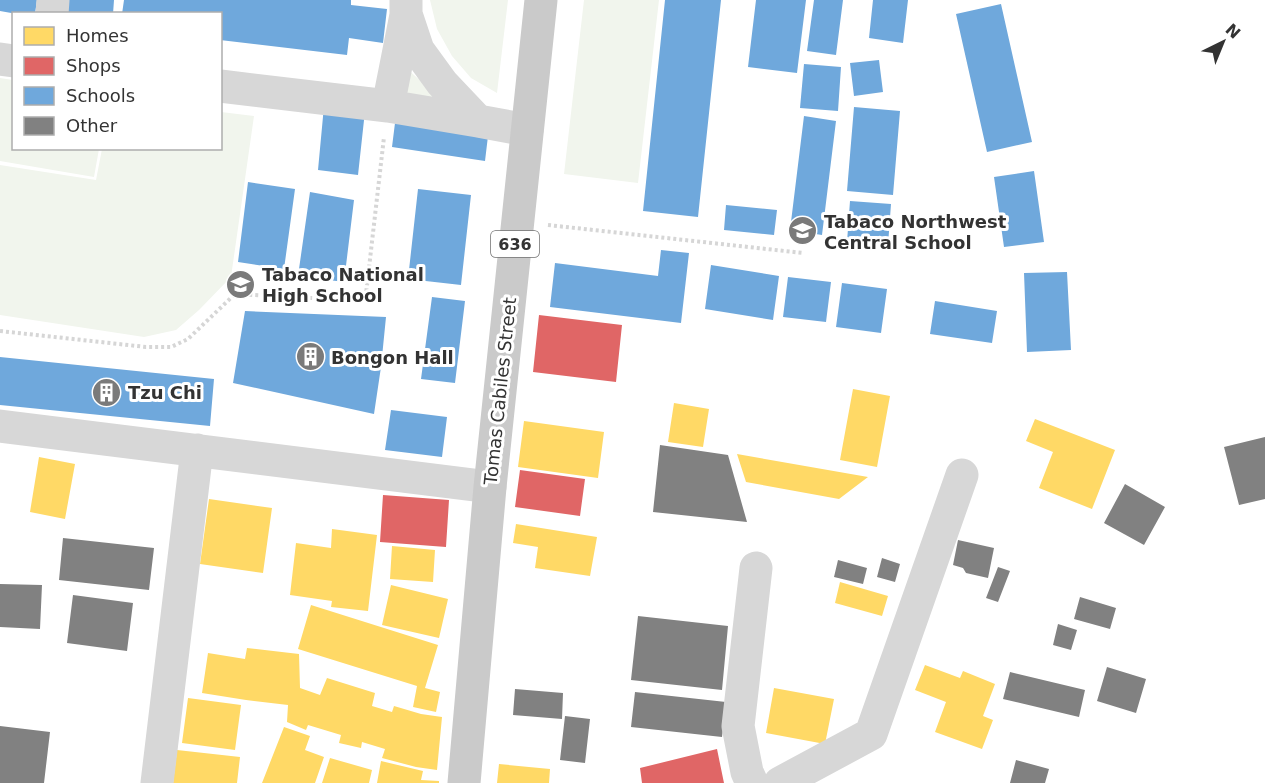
<svg xmlns="http://www.w3.org/2000/svg" width="1265" height="783" font-family="'DejaVu Sans',sans-serif">
  <rect width="100%" height="100%" fill="#fff"/>
  <path fill="#f1f5ed" d="M 430,0 L 508,0 L 497,93 L 471,78 L 452,56 L 437,29 Z
    M 584,0 L 659,0 L 638,183 L 564,174 Z
    M 405,67 L 442,100 L 399,95 Z
    M 0,78 L 13,80 L 14,148 L 99,149 L 94,177 L 0,161 Z
    M 221,112 L 254,116 L 231,277 L 199,310 L 176,330 L 144,337 L 0,315 L 0,165 L 96,180 L 102,149 L 220,148 Z"/>
  <path fill="#ffd966" d="M 853,389 L 890,396 L 877,467 L 840,460 Z
    M 674,403 L 709,409 L 703,447 L 668,442 Z
    M 1035,419 L 1115,450 L 1092,509 L 1039,488 L 1053,452 L 1026,441 Z
    M 524,421 L 604,432 L 598,478 L 518,467 Z
    M 737,454 L 868,477 L 839,499 L 746,482 Z
    M 39,457 L 75,464 L 65,519 L 30,512 Z
    M 209,499 L 272,508 L 263,573 L 200,564 Z
    M 516,524 L 597,537 L 590,576 L 535,568 L 538,547 L 513,543 Z
    M 332,529 L 377,535 L 368,611 L 331,607 L 332,601 L 290,595 L 296,543 L 331,548 Z
    M 392,546 L 435,550 L 433,582 L 390,579 Z
    M 840,582 L 888,596 L 882,616 L 835,603 Z
    M 391,585 L 448,599 L 439,638 L 382,625 Z
    M 311,605 L 438,645 L 425,688 L 440,692 L 436,712 L 413,707 L 417,686 L 298,649 Z
    M 247,648 L 299,654 L 300,688 L 320,695 L 327,678 L 375,693 L 372,706 L 392,712 L 394,706 L 421,714 L 442,717 L 437,770 L 416,767 L 382,758 L 385,749 L 362,742 L 361,748 L 339,743 L 341,735 L 308,725 L 306,730 L 287,722 L 288,705 L 246,700 L 202,693 L 208,653 L 245,659 Z
    M 925,665 L 960,678 L 963,671 L 995,684 L 983,716 L 993,720 L 982,749 L 935,732 L 946,702 L 915,690 Z
    M 774,688 L 834,699 L 825,744 L 766,733 Z
    M 188,698 L 241,705 L 235,750 L 182,743 Z
    M 284,727 L 310,736 L 305,750 L 324,757 L 315,783 L 262,783 Z
    M 177,750 L 240,757 L 237,783 L 173,783 Z
    M 330,758 L 372,770 L 369,783 L 322,783 Z
    M 381,761 L 423,771 L 421,780 L 439,781 L 439,783 L 377,783 Z
    M 499,764 L 550,769 L 549,783 L 497,783 Z"/>
  <path fill="#e06666" d="M 539,315 L 622,325 L 616,382 L 533,372 Z
    M 520,470 L 585,479 L 580,516 L 515,507 Z
    M 383,495 L 449,500 L 446,547 L 380,542 Z
    M 717,749 L 724,783 L 642,783 L 640,768 Z"/>
  <path fill="#6fa8dc" d="M 0,0 L 37,0 L 35,14 L 17,14 L 0,11 Z
    M 68,0 L 114,0 L 113,14 L 66,14 Z
    M 124,0 L 351,0 L 351,5 L 387,9 L 383,43 L 349,38 L 347,55 L 220,40 L 220,14 L 122,14 Z
    M 665,0 L 721,0 L 698,217 L 643,211 Z
    M 756,0 L 806,0 L 797,73 L 748,67 Z
    M 814,0 L 843,0 L 836,55 L 807,51 Z
    M 873,0 L 908,0 L 903,43 L 869,38 Z
    M 1001,4 L 1032,142 L 987,152 L 956,14 Z
    M 879,60 L 883,92 L 854,96 L 850,63 Z
    M 804,64 L 841,67 L 838,111 L 800,108 Z
    M 324,106 L 365,111 L 358,175 L 318,170 Z
    M 854,107 L 900,111 L 893,195 L 847,191 Z
    M 804,116 L 836,121 L 822,235 L 790,230 Z
    M 395,123 L 488,136 L 485,161 L 392,147 Z
    M 1034,171 L 1044,242 L 1004,247 L 994,177 Z
    M 248,182 L 295,189 L 284,269 L 238,262 Z
    M 418,189 L 471,195 L 461,285 L 408,279 Z
    M 310,192 L 354,200 L 344,282 L 298,276 Z
    M 850,201 L 891,204 L 888,245 L 847,242 Z
    M 726,205 L 777,210 L 774,235 L 724,230 Z
    M 661,250 L 689,253 L 681,323 L 550,307 L 555,263 L 658,276 Z
    M 711,265 L 779,276 L 773,320 L 705,309 Z
    M 1067,272 L 1071,350 L 1027,352 L 1024,273 Z
    M 788,277 L 831,282 L 826,322 L 783,317 Z
    M 842,283 L 887,289 L 881,333 L 836,327 Z
    M 432,297 L 465,301 L 455,383 L 421,379 Z
    M 935,301 L 997,311 L 992,343 L 930,334 Z
    M 245,311 L 386,317 L 381,367 L 374,414 L 233,383 Z
    M 0,357 L 214,379 L 210,426 L 0,405 Z
    M 391,410 L 447,417 L 442,457 L 385,450 Z"/>
  <path fill="#818181" d="M 1265,437 L 1265,499 L 1239,505 L 1224,447 Z
    M 660,445 L 728,455 L 747,522 L 653,512 Z
    M 1125,484 L 1165,507 L 1144,545 L 1104,523 Z
    M 63,538 L 154,548 L 149,590 L 59,580 Z
    M 958,540 L 994,548 L 988,578 L 966,573 L 963,568 L 953,565 Z
    M 882,558 L 900,564 L 895,582 L 877,577 Z
    M 838,560 L 867,568 L 863,584 L 834,577 Z
    M 998,567 L 1010,571 L 998,602 L 986,598 Z
    M 0,584 L 42,585 L 40,629 L 0,627 Z
    M 73,595 L 133,603 L 127,651 L 67,643 Z
    M 1080,597 L 1116,608 L 1110,629 L 1074,619 Z
    M 638,616 L 728,626 L 722,690 L 631,680 Z
    M 1058,624 L 1077,630 L 1071,650 L 1053,645 Z
    M 1107,667 L 1146,679 L 1136,713 L 1097,701 Z
    M 1010,672 L 1085,690 L 1079,717 L 1003,699 Z
    M 515,689 L 563,693 L 562,719 L 513,715 Z
    M 635,692 L 726,702 L 722,737 L 631,727 Z
    M 565,716 L 590,719 L 585,763 L 560,760 Z
    M 0,726 L 50,732 L 44,783 L 0,783 Z
    M 1016,760 L 1049,769 L 1045,783 L 1010,783 Z"/>
  <g fill="none" stroke-linecap="round" stroke-linejoin="round">
    <path stroke="#d6d6d6" stroke-width="4" stroke-dasharray="3 3" stroke-linecap="butt" d="M 548,225 L 803,253
      M 0,331 L 146,347 L 171,347 L 188,339 L 235,294 L 330,299 L 366,294 L 384,137"/>
    <path stroke="#d7d7d7" stroke-width="33" d="M 406,0 L 406,14 L 418,50 L 442,83 L 478,121 L 527,130
      M 52,14 L 53,0
      M 0,59 L 14,61
      M 220,86 L 388,106 L 478,121
      M 388,106 L 406,15
      M 0,426 L 490,487
      M 157,783 L 197,450
      M 752,783 L 747,772 L 738,726 L 756,568
      M 780,783 L 871,734 L 962,475"/>
    <path stroke="#cacaca" stroke-width="33" d="M 464,783 L 490,487 L 541,0"/>
  </g>
  <defs>
    <symbol id="school-disc" viewBox="-11 -11 22 22"><circle r="9.5" fill="#7a7a7a" stroke="#fff"/><path d="M0-5L7-2L0 1L-7-2ZM-4 1L0 2.5L4 1V4Q0 6-4 4Z" fill="#fff"/></symbol>
    <symbol id="building-disc" viewBox="-11 -11 22 22"><circle r="9.5" fill="#7a7a7a" stroke="#fff"/><path d="M-4-6H4V6H1V3H-1V6H-4ZM-2.5-4.3h1.7v1.8h-1.7ZM.8-4.3h1.7v1.8H.8ZM-2.5-1h1.7V.8h-1.7ZM.8-1h1.7V.8H.8Z" fill="#fff"/></symbol>
  </defs>
  <g fill-rule="evenodd">
    <use href="#school-disc" x="786" y="214" width="33" height="33"/>
    <use href="#school-disc" x="224" y="268" width="33" height="33"/>
    <use href="#building-disc" x="294" y="340" width="33" height="33"/>
    <use href="#building-disc" x="90" y="376" width="33" height="33"/>
  </g>
  <g text-anchor="middle" dominant-baseline="central" stroke-width="6" stroke-linejoin="round" paint-order="stroke">
    <rect fill="#fff" stroke="#707070" stroke-width="1.5" x="491" y="231" width="48" height="26" rx="4.5"/>
    <g font-size="16" font-weight="bold" fill="#333">
      <text x="515" y="244">636</text>
    </g>
    <g font-size="18" font-weight="bold" fill="#333" stroke="#fff" text-anchor="start">
      <text x="824" y="221">Tabaco Northwest<tspan x="824" dy="21">Central School</tspan></text>
      <text x="262" y="274">Tabaco National<tspan x="262" dy="21">High School</tspan></text>
      <text x="331" y="357">Bongon Hall</text>
      <text x="128" y="392">Tzu Chi</text>
    </g>
    <g font-size="18" fill="#333" stroke="#fff">
      <text transform="translate(500 391) rotate(-84)">Tomas Cabiles Street</text>
    </g>
  </g>
  <rect x="12" y="12" width="210" height="138" fill="#ffffff" stroke="#adadad" stroke-width="1.5"/>
  <rect x="24" y="27" width="30" height="18" fill="#ffd966" stroke="#adadad" stroke-width="1.5"/>
  <text x="66" y="42" font-size="18" fill="#333333">Homes</text>
  <rect x="24" y="57" width="30" height="18" fill="#e06666" stroke="#adadad" stroke-width="1.5"/>
  <text x="66" y="72" font-size="18" fill="#333333">Shops</text>
  <rect x="24" y="87" width="30" height="18" fill="#6fa8dc" stroke="#adadad" stroke-width="1.5"/>
  <text x="66" y="102" font-size="18" fill="#333333">Schools</text>
  <rect x="24" y="117" width="30" height="18" fill="#818181" stroke="#adadad" stroke-width="1.5"/>
  <text x="66" y="132" font-size="18" fill="#333333">Other</text>
  <g transform="translate(1223 42) rotate(43)" stroke="#ffffff" stroke-width="4.5" paint-order="stroke">
  <path d="M0-4.5L10 22L0 15L-10 22Z" fill="#333333"/>
  <text y="-9" font-size="16" font-weight="bold" text-anchor="middle" fill="#333333">N</text>
  </g>
</svg>
